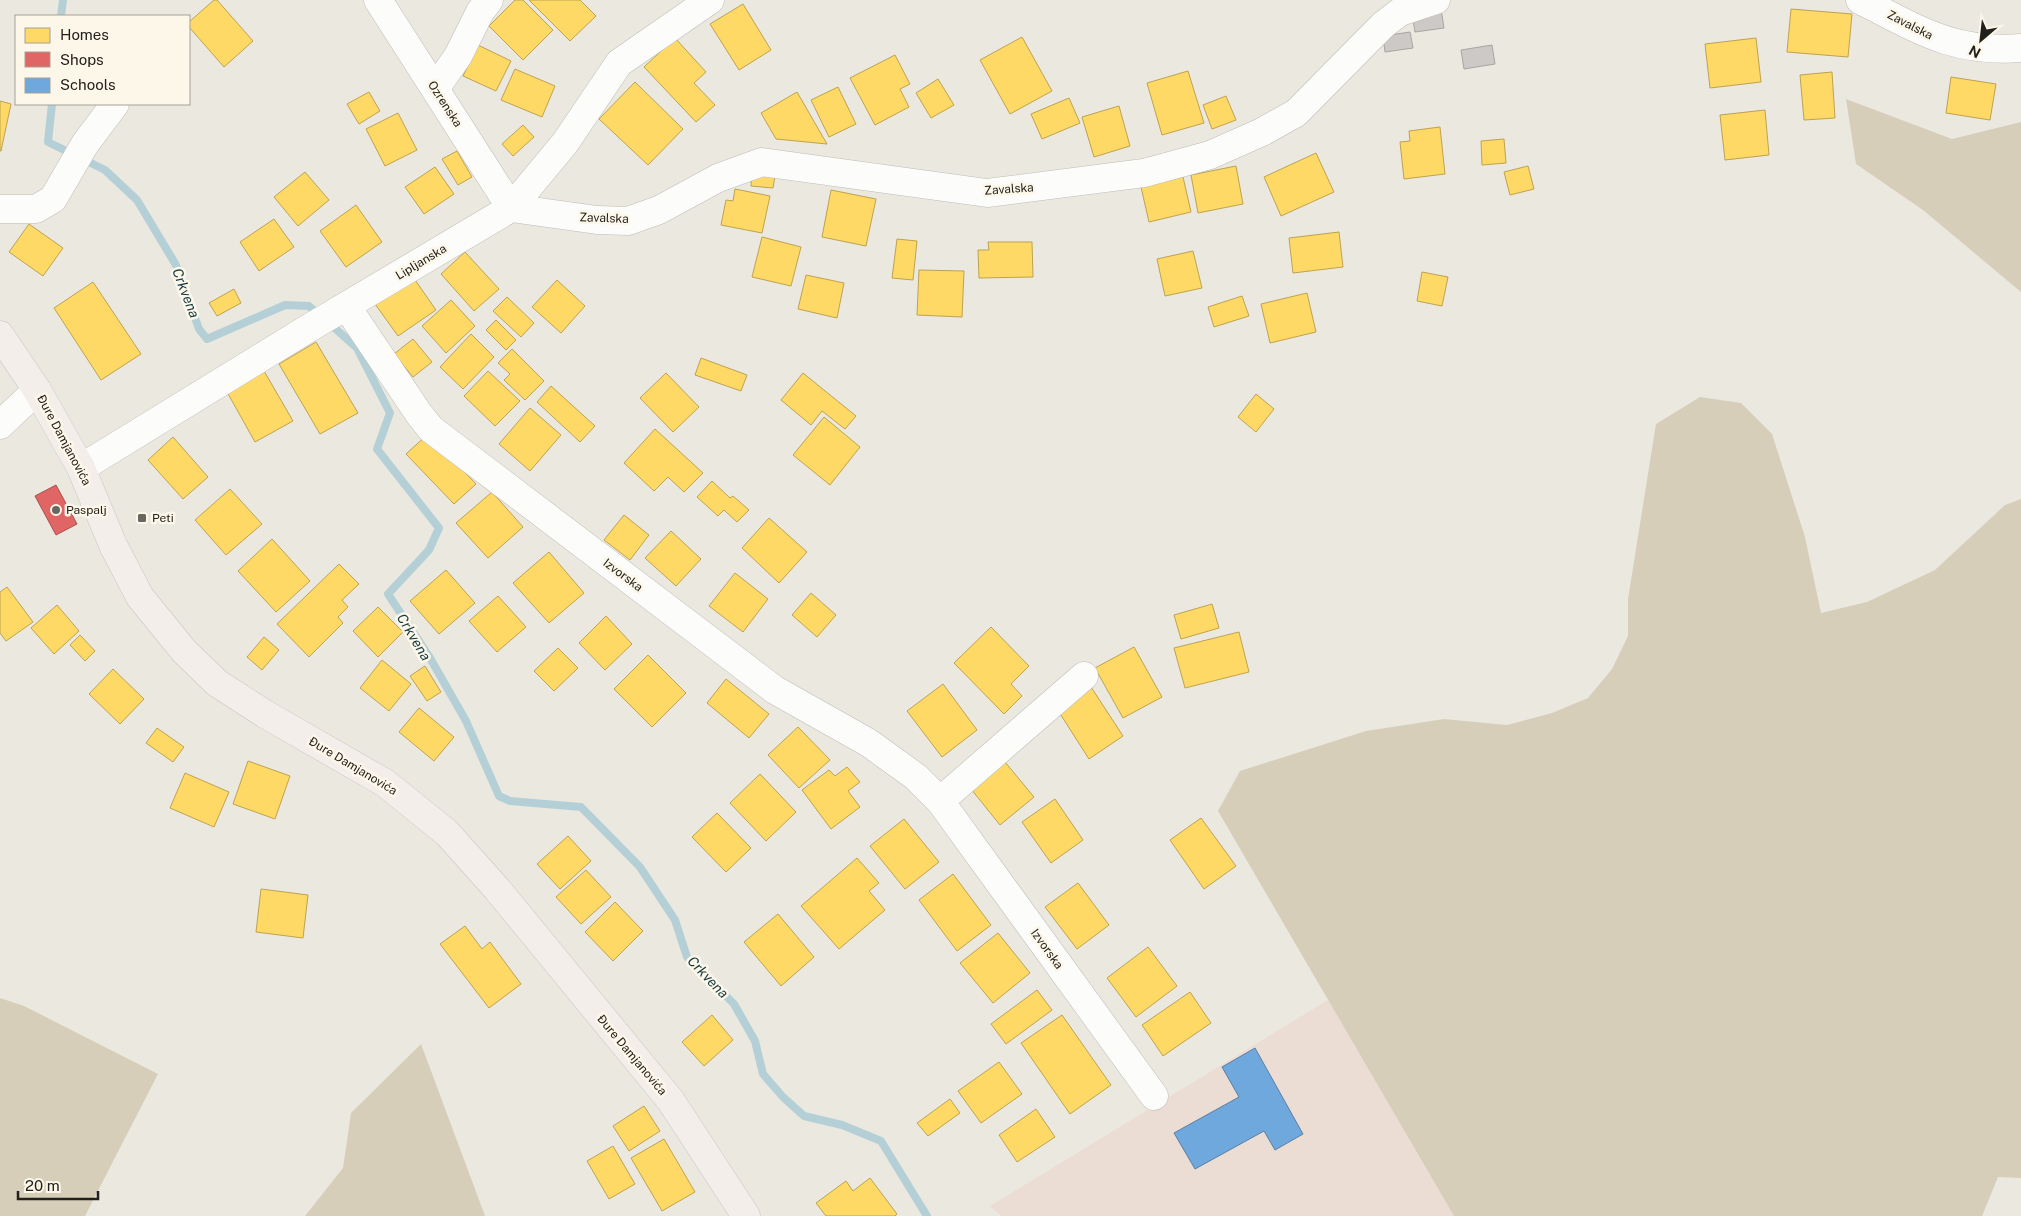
<svg xmlns="http://www.w3.org/2000/svg" width="2021" height="1216" font-family="'Public Sans',sans-serif">
  <rect width="100%" height="100%" fill="#ebe8e0"/>
  <path fill="#ebdcd4" d="M 1328,1000 L 1454,1216 L 1001,1216 L 990,1206 Z"/>
  <path fill="#d6ceb9" d="M 1846,99 L 1952,139 L 2021,122 L 2021,292 L 1923,210 L 1856,164 Z
    M 1700,397 L 1741,403 L 1772,434 L 1805,537 L 1821,613 L 1867,602 L 1935,570 L 2005,505 L 2021,499 L 2021,1178 L 1998,1177 L 1982,1216 L 1454,1216 L 1218,811 L 1240,771 L 1366,731 L 1444,719 L 1507,725 L 1552,713 L 1588,698 L 1612,669 L 1628,636 L 1628,599 L 1656,424 Z
    M 0,998 L 24,1006 L 158,1074 L 85,1216 L 0,1216 Z
    M 421,1044 L 485,1216 L 305,1216 L 343,1168 L 351,1113 Z"/>
  <path fill="#ffd966" stroke="#bda250" d="M 214,0 L 217,0 L 253,41 L 224,67 L 189,27 L 189,22 Z
    M 515,0 L 523,0 L 553,30 L 523,60 L 489,26 Z
    M 529,0 L 580,0 L 596,16 L 570,41 Z
    M 743,4 L 771,50 L 739,70 L 710,24 Z
    M 1791,9 L 1852,14 L 1848,57 L 1787,52 Z
    M 1022,37 L 1052,91 L 1010,114 L 980,60 Z
    M 675,38 L 706,72 L 694,83 L 715,105 L 696,122 L 644,67 Z
    M 1756,38 L 1761,82 L 1710,88 L 1705,44 Z
    M 478,45 L 511,61 L 496,91 L 463,76 Z
    M 895,55 L 910,84 L 900,89 L 909,107 L 875,125 L 850,78 Z
    M 515,69 L 555,86 L 542,117 L 501,100 Z
    M 1188,71 L 1204,123 L 1162,135 L 1147,83 Z
    M 1832,72 L 1835,118 L 1804,120 L 1800,75 Z
    M 1951,77 L 1996,84 L 1990,120 L 1946,113 Z
    M 938,79 L 954,105 L 931,118 L 916,93 Z
    M 635,82 L 683,129 L 648,165 L 599,119 Z
    M 838,87 L 856,124 L 829,137 L 811,100 Z
    M 369,92 L 380,111 L 359,124 L 347,104 Z
    M 797,92 L 827,144 L 776,139 L 761,113 Z
    M 1226,96 L 1236,120 L 1212,129 L 1203,105 Z
    M 1069,98 L 1080,123 L 1042,139 L 1031,114 Z
    M 0,101 L 11,104 L 1,151 L 0,151 Z
    M 1119,106 L 1130,146 L 1094,157 L 1082,117 Z
    M 1765,110 L 1769,155 L 1725,160 L 1720,115 Z
    M 398,113 L 417,150 L 385,166 L 366,129 Z
    M 523,125 L 534,137 L 513,156 L 502,144 Z
    M 1440,127 L 1445,174 L 1404,179 L 1400,142 L 1410,141 L 1409,131 Z
    M 1504,139 L 1506,163 L 1482,165 L 1481,141 Z
    M 457,151 L 472,177 L 458,185 L 442,159 Z
    M 1316,153 L 1334,192 L 1281,216 L 1264,177 Z
    M 1236,166 L 1243,204 L 1198,213 L 1191,175 Z
    M 1528,166 L 1534,189 L 1510,195 L 1504,172 Z
    M 435,167 L 454,194 L 424,214 L 405,187 Z
    M 305,172 L 329,200 L 298,226 L 274,197 Z
    M 752,173 L 775,176 L 773,188 L 751,186 Z
    M 1183,177 L 1191,212 L 1149,222 L 1141,187 Z
    M 735,189 L 770,196 L 762,233 L 721,225 L 726,200 L 733,201 Z
    M 831,190 L 876,199 L 866,246 L 822,237 Z
    M 356,205 L 382,242 L 346,267 L 320,231 Z
    M 274,219 L 294,247 L 259,271 L 240,242 Z
    M 29,224 L 63,248 L 43,276 L 9,252 Z
    M 1339,232 L 1343,267 L 1293,273 L 1289,238 Z
    M 762,237 L 801,247 L 791,286 L 752,277 Z
    M 897,239 L 917,241 L 913,280 L 892,278 Z
    M 988,242 L 1032,242 L 1033,277 L 979,278 L 978,250 L 989,250 Z
    M 1193,251 L 1202,288 L 1165,296 L 1157,259 Z
    M 465,252 L 499,289 L 474,311 L 441,274 Z
    M 919,270 L 964,271 L 962,317 L 917,315 Z
    M 1422,272 L 1448,277 L 1442,306 L 1417,301 Z
    M 806,275 L 844,283 L 837,318 L 798,309 Z
    M 413,277 L 436,310 L 398,336 L 375,304 Z
    M 557,280 L 585,306 L 561,333 L 532,307 Z
    M 93,282 L 141,354 L 101,380 L 54,308 Z
    M 234,289 L 241,303 L 217,316 L 209,303 Z
    M 1307,293 L 1316,332 L 1270,343 L 1261,304 Z
    M 1242,296 L 1249,316 L 1214,327 L 1208,307 Z
    M 507,297 L 534,323 L 521,337 L 493,311 Z
    M 451,300 L 475,326 L 446,353 L 422,326 Z
    M 496,320 L 516,340 L 506,350 L 486,330 Z
    M 471,334 L 494,357 L 463,389 L 440,367 Z
    M 413,339 L 432,362 L 413,377 L 394,354 Z
    M 316,342 L 358,413 L 320,434 L 279,364 Z
    M 512,349 L 544,381 L 525,400 L 504,380 L 510,374 L 498,363 Z
    M 701,358 L 747,375 L 741,391 L 695,375 Z
    M 264,371 L 293,421 L 255,442 L 227,392 Z
    M 488,371 L 520,401 L 495,426 L 464,396 Z
    M 666,373 L 699,407 L 673,432 L 640,398 Z
    M 803,373 L 856,416 L 845,429 L 822,411 L 811,425 L 781,400 Z
    M 551,386 L 595,426 L 580,442 L 537,402 Z
    M 1256,394 L 1274,409 L 1256,432 L 1238,417 Z
    M 530,408 L 561,435 L 530,471 L 499,444 Z
    M 824,417 L 860,447 L 830,485 L 793,455 Z
    M 655,429 L 703,473 L 684,492 L 668,477 L 654,491 L 624,463 Z
    M 428,434 L 476,484 L 454,504 L 406,454 Z
    M 173,437 L 208,477 L 183,499 L 148,460 Z
    M 712,481 L 730,498 L 733,496 L 749,510 L 737,522 L 724,510 L 718,516 L 697,497 Z
    M 230,489 L 262,524 L 226,555 L 195,520 Z
    M 492,492 L 523,527 L 488,558 L 456,523 Z
    M 624,515 L 649,535 L 630,560 L 604,540 Z
    M 769,518 L 807,552 L 779,583 L 742,548 Z
    M 671,531 L 701,559 L 676,586 L 645,558 Z
    M 272,539 L 310,581 L 276,612 L 238,571 Z
    M 549,552 L 584,593 L 549,623 L 513,583 Z
    M 339,564 L 359,584 L 342,600 L 348,607 L 338,617 L 343,623 L 309,657 L 277,624 Z
    M 446,570 L 475,603 L 439,634 L 410,601 Z
    M 735,573 L 768,599 L 743,632 L 709,606 Z
    M 7,587 L 33,622 L 6,641 L 0,633 L 0,592 Z
    M 811,593 L 836,615 L 817,637 L 792,615 Z
    M 498,596 L 526,627 L 497,652 L 469,621 Z
    M 1212,604 L 1219,628 L 1181,639 L 1174,615 Z
    M 57,605 L 79,631 L 54,654 L 31,628 Z
    M 378,607 L 403,632 L 378,657 L 353,631 Z
    M 606,616 L 632,644 L 605,670 L 579,643 Z
    M 991,627 L 1029,666 L 1011,684 L 1022,696 L 1004,714 L 954,663 Z
    M 1239,632 L 1249,672 L 1185,688 L 1174,648 Z
    M 80,635 L 95,651 L 85,661 L 70,645 Z
    M 264,637 L 279,650 L 262,670 L 247,657 Z
    M 1134,647 L 1162,697 L 1123,718 L 1095,668 Z
    M 558,648 L 578,668 L 554,691 L 534,671 Z
    M 648,655 L 686,693 L 652,727 L 614,689 Z
    M 382,660 L 411,684 L 389,711 L 360,688 Z
    M 425,666 L 441,692 L 427,701 L 410,676 Z
    M 113,669 L 144,699 L 120,724 L 89,694 Z
    M 726,679 L 769,714 L 749,738 L 707,703 Z
    M 943,684 L 977,730 L 942,757 L 907,711 Z
    M 1091,687 L 1123,736 L 1089,759 L 1057,709 Z
    M 419,708 L 454,737 L 434,761 L 399,732 Z
    M 798,727 L 830,760 L 799,788 L 768,755 Z
    M 157,728 L 184,747 L 173,762 L 146,743 Z
    M 248,761 L 290,776 L 275,819 L 233,804 Z
    M 1005,762 L 1034,797 L 1000,825 L 971,789 Z
    M 847,767 L 860,782 L 848,791 L 860,807 L 831,829 L 802,790 L 829,770 L 835,776 Z
    M 185,773 L 229,792 L 214,827 L 170,808 Z
    M 760,774 L 796,812 L 766,841 L 730,803 Z
    M 1055,799 L 1083,840 L 1051,863 L 1022,822 Z
    M 717,813 L 751,848 L 726,872 L 692,837 Z
    M 1201,818 L 1236,866 L 1204,889 L 1170,840 Z
    M 904,819 L 939,862 L 905,889 L 870,846 Z
    M 568,836 L 591,861 L 560,889 L 537,864 Z
    M 857,858 L 879,883 L 869,891 L 885,910 L 839,949 L 801,906 Z
    M 586,870 L 611,897 L 581,924 L 556,897 Z
    M 953,874 L 991,925 L 957,951 L 919,900 Z
    M 1078,883 L 1109,925 L 1077,949 L 1045,907 Z
    M 261,889 L 308,895 L 303,938 L 256,932 Z
    M 615,902 L 643,931 L 613,961 L 585,932 Z
    M 778,914 L 814,957 L 781,986 L 744,942 Z
    M 465,926 L 482,949 L 490,942 L 521,984 L 489,1008 L 440,944 Z
    M 998,933 L 1030,973 L 993,1003 L 960,963 Z
    M 1148,947 L 1177,986 L 1136,1017 L 1107,978 Z
    M 1037,990 L 1052,1010 L 1006,1044 L 991,1024 Z
    M 1190,992 L 1211,1023 L 1163,1056 L 1142,1025 Z
    M 712,1015 L 733,1040 L 704,1066 L 682,1042 Z
    M 1062,1015 L 1111,1085 L 1070,1114 L 1021,1043 Z
    M 999,1062 L 1022,1094 L 981,1123 L 958,1091 Z
    M 950,1099 L 960,1113 L 928,1136 L 917,1123 Z
    M 644,1106 L 660,1131 L 629,1151 L 613,1126 Z
    M 1036,1109 L 1055,1137 L 1017,1162 L 999,1135 Z
    M 664,1139 L 695,1192 L 662,1211 L 631,1158 Z
    M 613,1146 L 635,1184 L 609,1199 L 587,1161 Z
    M 870,1178 L 897,1214 L 895,1216 L 826,1216 L 816,1203 L 846,1181 L 853,1191 Z"/>
  <path fill="#e06666" stroke="#a75150" d="M 56,485 L 77,524 L 56,535 L 35,496 Z"/>
  <path fill="#6fa8dc" stroke="#587fa2" d="M 1255,1048 L 1303,1134 L 1275,1150 L 1264,1131 L 1195,1169 L 1174,1133 L 1239,1097 L 1222,1067 Z"/>
  <g fill="none" stroke-linecap="round" stroke-linejoin="round">
    <path stroke="#b4d0d6" stroke-width="8" d="M 61,16 L 63,0
      M 52,104 L 48,142 L 105,170 L 137,200 L 176,265 L 199,329 L 207,339 L 285,305 L 309,306 L 320,316
      M 329,323 L 357,348 L 390,413 L 377,449 L 439,528 L 429,550 L 388,594 L 430,658 L 466,721 L 499,796 L 510,801 L 581,807 L 640,867 L 675,920 L 687,957 L 734,1004 L 755,1041 L 763,1074 L 783,1097 L 804,1116 L 842,1125 L 881,1141 L 927,1216"/>
  </g>
  <path fill="#cdc9c7" stroke="#a8a4a1" d="M 1441,9 L 1444,28 L 1415,32 L 1412,14 Z
    M 1410,32 L 1413,48 L 1385,52 L 1383,36 Z
    M 1492,45 L 1495,64 L 1464,69 L 1461,50 Z"/>
  <g fill="none" stroke-linecap="round" stroke-linejoin="round">
    <defs>
      <path id="minor" d="M 378,0 L 511,208
        M 1860,0 C 1919,30 1953,53 2021,48
        M 435,89 L 458,56 L 480,12 L 489,0
        M 511,208 L 597,220 L 628,221 L 659,210 L 718,178 L 762,162 L 987,193 L 1144,173 L 1210,155 L 1262,132 L 1296,113 L 1383,25 L 1400,12 L 1436,0
        M 0,209 L 36,209 L 53,199 L 85,144 L 115,104
        M 347,307 L 419,414 L 431,429 L 775,690 L 869,743 L 916,777 L 940,801 L 1154,1096
        M 0,425 L 37,390
        M 81,468 L 304,331 L 511,208 L 565,143 L 619,63 L 710,0
        M 940,801 L 1084,676"/>
      <path id="major" d="M 0,335 L 37,390 L 81,468 L 113,545 L 140,597 L 184,651 L 217,683 L 265,714 L 385,783 L 447,833 L 497,889 L 671,1101 L 746,1216"/>
    </defs>
    <use href="#minor" stroke="#bebcb6" stroke-width="29"/>
    <use href="#major" stroke="#c7c6c2" stroke-width="29"/>
    <use href="#minor" stroke="#fcfcfa" stroke-width="28"/>
    <use href="#major" stroke="#f4eeeb" stroke-width="28"/>
  </g>
  <g fill="#686661" stroke="#fcf7e9" stroke-width="2">
    <circle cx="56" cy="510" r="5"/>
    <rect x="137" y="513" width="10" height="10" rx="2.5"/>
  </g>
  <g text-anchor="middle" dominant-baseline="central" stroke-width="5" stroke-linejoin="round" paint-order="stroke">
    <g font-size="12" fill="#22201c" stroke="#fcf7e9">
      <text transform="translate(1910 25) rotate(27)">Zavalska</text>
      <text transform="translate(445 104) rotate(57)">Ozrenska</text>
      <text transform="translate(1009 189) rotate(-4)">Zavalska</text>
      <text transform="translate(604 218) rotate(2)">Zavalska</text>
      <text transform="translate(421 262) rotate(-31)">Lipljanska</text>
      <text transform="translate(64 440) rotate(62)">Đure Damjanovića</text>
      <text transform="translate(623 575) rotate(37)">Izvorska</text>
      <text transform="translate(353 766) rotate(31)">Đure Damjanovića</text>
      <text transform="translate(1047 949) rotate(54)">Izvorska</text>
      <text transform="translate(632 1055) rotate(50)">Đure Damjanovića</text>
    </g>
    <g font-size="12" fill="#22201c" stroke="#fcf7e9" text-anchor="start">
      <text x="66" y="510">Paspalj</text>
      <text x="152" y="518">Peti</text>
    </g>
    <g font-size="14" font-style="italic" fill="#133943" stroke="#fcf7e9">
      <text transform="translate(186 293) rotate(69)">Crkvena</text>
      <text transform="translate(414 637) rotate(59)">Crkvena</text>
      <text transform="translate(708 977) rotate(46)">Crkvena</text>
    </g>
  </g>
  <rect x="15" y="15" width="175" height="90" fill="#fcf7e9" stroke="#a5a197"/>
  <rect x="25" y="28" width="25" height="15" fill="#ffd966" stroke="#a5a197"/>
  <text x="60" y="40" font-size="15" fill="#22201c">Homes</text>
  <rect x="25" y="52" width="25" height="15" fill="#e06666" stroke="#a5a197"/>
  <text x="60" y="65" font-size="15" fill="#22201c">Shops</text>
  <rect x="25" y="78" width="25" height="15" fill="#6fa8dc" stroke="#a5a197"/>
  <text x="60" y="90" font-size="15" fill="#22201c">Schools</text>
  <g transform="translate(1981 40) rotate(208)" stroke="#fcf7e9" stroke-width="4" paint-order="stroke">
  <path d="M0-4L9 19L0 12L-9 19Z" fill="#22201c"/>
  <text y="-8" font-size="14" font-weight="bold" text-anchor="middle" fill="#22201c">N</text>
  </g>
  <path d="M18 1191v8h80v-8" fill="none" stroke="#22201c" stroke-width="2.5"/>
  <text x="25" y="1191" font-size="15" fill="#22201c" stroke="#fcf7e9" stroke-width="4" paint-order="stroke">20 m</text>
</svg>
